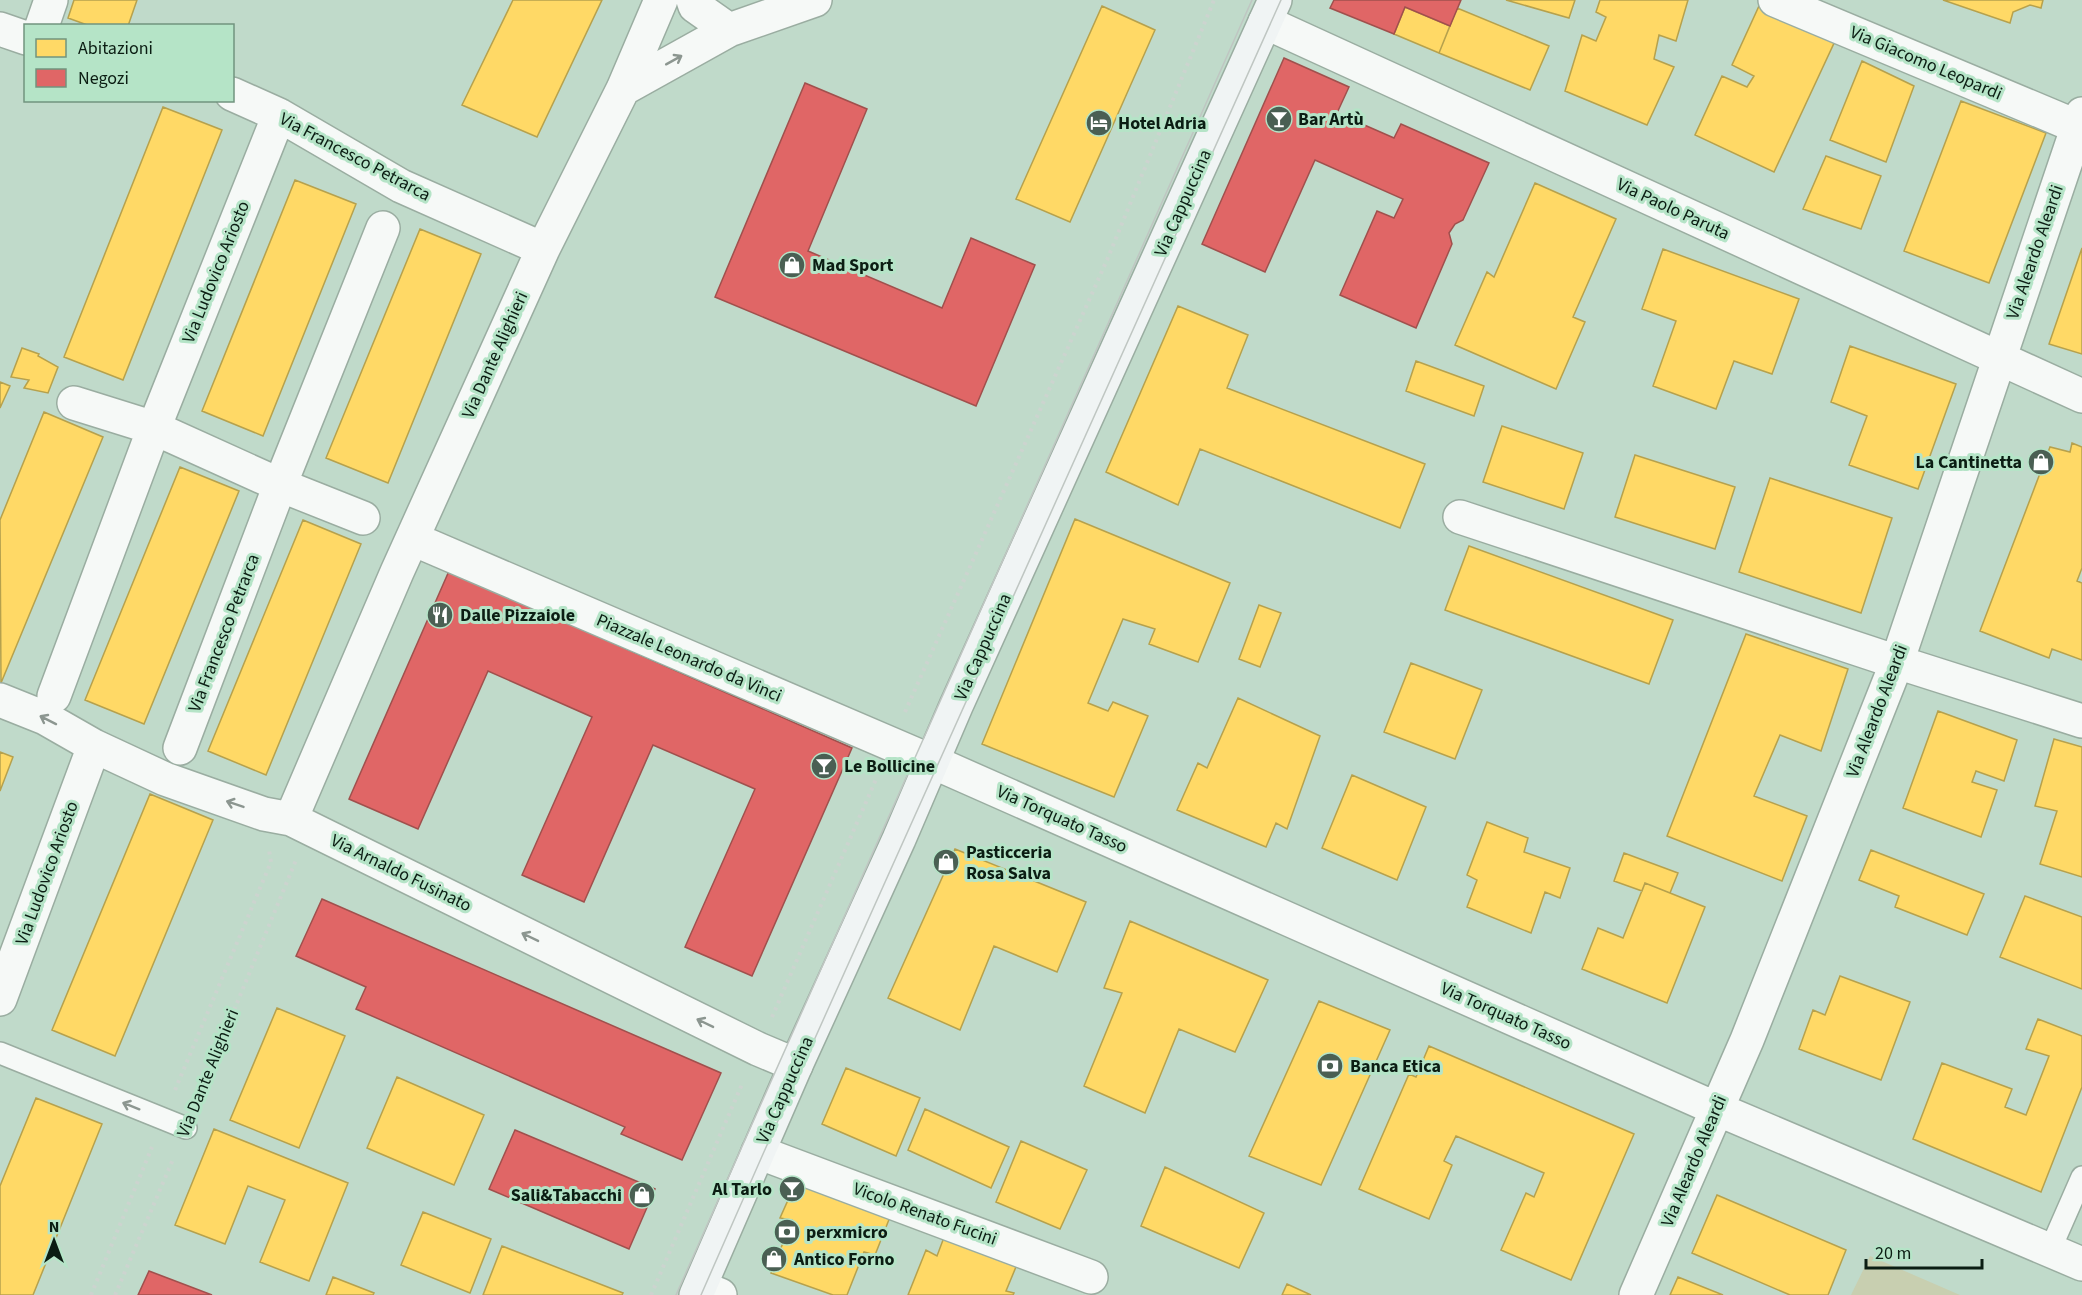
<svg xmlns="http://www.w3.org/2000/svg" width="2082" height="1295" font-family="'Source Sans 3',sans-serif">
  <rect width="100%" height="100%" fill="#c0daca"/>
  <path fill="#c8cfb0" d="M 1870,1256 L 1960,1295 L 1851,1295 Z"/>
  <path fill="#ffd966" stroke="#b6a14d" stroke-width="1.5" d="M 74,0 L 137,0 L 128,26 L 90,26 L 68,18 Z
    M 513,0 L 602,0 L 537,137 L 462,105 Z
    M 1506,0 L 1575,0 L 1569,18 Z
    M 1600,0 L 1688,0 L 1676,41 L 1659,35 L 1654,59 L 1674,67 L 1647,125 L 1565,91 L 1582,35 L 1596,41 L 1606,17 L 1596,12 Z
    M 1943,0 L 2043,0 L 2041,8 L 2030,5 L 2013,12 L 2010,23 Z
    M 1102,6 L 1155,30 L 1070,222 L 1016,199 Z
    M 1759,6 L 1835,41 L 1774,172 L 1695,135 L 1722,76 L 1747,87 L 1754,76 L 1732,65 Z
    M 1405,7 L 1450,26 L 1439,53 L 1394,34 Z
    M 1457,8 L 1549,46 L 1530,90 L 1439,53 Z
    M 1862,61 L 1914,86 L 1886,162 L 1830,140 Z
    M 1961,101 L 2046,133 L 1989,283 L 1904,251 Z
    M 163,107 L 222,130 L 123,380 L 64,357 Z
    M 1826,156 L 1881,176 L 1861,229 L 1803,209 Z
    M 295,180 L 356,204 L 263,436 L 202,411 Z
    M 1535,183 L 1616,219 L 1573,317 L 1585,322 L 1556,389 L 1455,345 L 1487,272 L 1494,277 Z
    M 420,229 L 481,254 L 388,483 L 326,458 Z
    M 2082,248 L 2082,354 L 2049,344 Z
    M 1663,249 L 1799,299 L 1772,374 L 1734,361 L 1716,409 L 1653,386 L 1676,321 L 1642,309 Z
    M 1178,306 L 1248,335 L 1227,388 L 1425,464 L 1400,528 L 1200,449 L 1178,505 L 1106,472 Z
    M 1850,346 L 1956,384 L 1918,489 L 1849,465 L 1867,416 L 1831,402 Z
    M 22,348 L 39,354 L 38,356 L 58,367 L 48,393 L 24,388 L 29,380 L 11,377 Z
    M 1416,361 L 1484,386 L 1474,416 L 1406,391 Z
    M 0,382 L 10,386 L 0,408 Z
    M 44,412 L 103,437 L 1,683 L 0,520 Z
    M 1502,426 L 1583,453 L 1564,509 L 1483,482 Z
    M 2072,443 L 2082,447 L 2082,568 L 2077,581 L 2082,583 L 2082,660 L 2052,649 L 2049,658 L 1980,631 L 2050,447 L 2070,452 Z
    M 1635,455 L 1735,487 L 1715,549 L 1615,517 Z
    M 180,467 L 239,491 L 144,724 L 85,700 Z
    M 1770,478 L 1892,518 L 1861,613 L 1739,572 Z
    M 1075,519 L 1230,583 L 1198,662 L 1149,644 L 1155,629 L 1123,619 L 1088,703 L 1108,711 L 1113,702 L 1148,716 L 1114,797 L 982,744 Z
    M 303,520 L 361,544 L 266,775 L 208,751 Z
    M 1469,546 L 1673,620 L 1649,684 L 1445,610 Z
    M 1259,605 L 1281,613 L 1260,667 L 1239,659 Z
    M 1746,634 L 1848,669 L 1821,751 L 1780,735 L 1754,796 L 1807,816 L 1782,881 L 1667,836 Z
    M 1411,663 L 1482,690 L 1455,759 L 1384,732 Z
    M 1238,698 L 1320,736 L 1287,829 L 1276,823 L 1266,847 L 1177,810 L 1198,763 L 1207,768 Z
    M 1938,711 L 2017,740 L 2004,781 L 1976,771 L 1972,782 L 1997,790 L 1981,837 L 1903,808 Z
    M 2054,739 L 2082,747 L 2082,877 L 2040,864 L 2057,811 L 2035,806 Z
    M 0,752 L 13,757 L 0,791 Z
    M 1352,775 L 1426,807 L 1397,880 L 1322,848 Z
    M 150,794 L 213,820 L 115,1056 L 52,1030 Z
    M 1487,822 L 1528,838 L 1524,852 L 1570,868 L 1560,898 L 1545,892 L 1531,933 L 1467,907 L 1477,880 L 1467,875 Z
    M 955,849 L 1086,902 L 1057,972 L 994,946 L 960,1030 L 888,998 Z
    M 1871,850 L 1984,894 L 1967,935 L 1895,907 L 1899,896 L 1859,880 Z
    M 1624,853 L 1678,873 L 1670,893 L 1645,883 L 1642,891 L 1614,881 Z
    M 1645,883 L 1705,907 L 1667,1003 L 1582,969 L 1598,928 L 1623,938 Z
    M 2025,896 L 2082,917 L 2082,989 L 2000,957 Z
    M 1130,921 L 1268,980 L 1235,1052 L 1179,1029 L 1145,1113 L 1084,1086 L 1122,993 L 1104,988 Z
    M 1840,976 L 1910,1002 L 1881,1080 L 1799,1049 L 1813,1010 L 1825,1015 Z
    M 1319,1001 L 1390,1030 L 1321,1185 L 1249,1156 Z
    M 277,1008 L 345,1036 L 299,1148 L 230,1120 Z
    M 2038,1019 L 2082,1036 L 2082,1087 L 2041,1192 L 1913,1139 L 1942,1063 L 2012,1089 L 2005,1107 L 2026,1115 L 2049,1056 L 2026,1049 Z
    M 1429,1046 L 1634,1134 L 1571,1280 L 1501,1250 L 1526,1193 L 1534,1197 L 1544,1173 L 1456,1136 L 1444,1161 L 1452,1165 L 1429,1219 L 1359,1189 L 1409,1074 L 1416,1077 Z
    M 846,1068 L 920,1098 L 896,1156 L 822,1124 Z
    M 397,1077 L 484,1115 L 454,1185 L 367,1148 Z
    M 36,1098 L 102,1124 L 33,1295 L 0,1295 L 0,1186 Z
    M 925,1109 L 1009,1147 L 991,1188 L 908,1150 Z
    M 214,1129 L 348,1183 L 309,1281 L 260,1262 L 285,1200 L 248,1186 L 225,1244 L 175,1225 Z
    M 1021,1141 L 1087,1170 L 1060,1229 L 996,1202 Z
    M 1165,1167 L 1264,1213 L 1239,1268 L 1141,1226 Z
    M 797,1180 L 890,1217 L 875,1255 L 864,1252 L 847,1295 L 833,1295 L 771,1273 L 792,1220 L 780,1218 Z
    M 1717,1195 L 1846,1250 L 1828,1295 L 1790,1295 L 1692,1253 Z
    M 423,1212 L 491,1239 L 470,1293 L 401,1265 Z
    M 946,1232 L 1018,1262 L 1006,1291 L 1014,1293 L 1013,1295 L 908,1295 L 926,1250 L 937,1256 Z
    M 502,1246 L 623,1293 L 622,1295 L 483,1295 Z
    M 333,1277 L 374,1293 L 373,1295 L 326,1295 Z
    M 1678,1277 L 1723,1295 L 1670,1295 Z
    M 1287,1284 L 1311,1295 L 1282,1295 Z"/>
  <path fill="#e06666" stroke="#a0504d" stroke-width="1.5" d="M 1334,0 L 1461,0 L 1450,26 L 1405,7 L 1394,34 L 1330,8 Z
    M 1284,58 L 1349,87 L 1337,113 L 1394,138 L 1401,124 L 1489,163 L 1463,220 L 1455,224 L 1449,233 L 1452,244 L 1416,328 L 1340,295 L 1377,211 L 1394,218 L 1403,199 L 1315,160 L 1265,272 L 1202,244 Z
    M 805,83 L 867,109 L 808,251 L 942,308 L 971,238 L 1035,265 L 976,406 L 715,297 Z
    M 449,571 L 852,748 L 752,976 L 685,947 L 755,789 L 653,745 L 584,902 L 522,875 L 592,717 L 488,671 L 418,829 L 349,799 Z
    M 322,899 L 721,1073 L 682,1160 L 621,1134 L 625,1127 L 356,1009 L 366,987 L 296,956 Z
    M 515,1130 L 655,1189 L 629,1249 L 489,1189 Z
    M 149,1271 L 212,1295 L 138,1295 Z"/>
  <g fill="none" stroke-linecap="round" stroke-linejoin="round">
    <defs>
      <path id="lane" d="M 0,1053 L 186,1128
        M 2050,1250 L 2082,1177"/>
      <path id="street" d="M 693,0 L 695,6 L 729,30
        M 1775,0 L 2078,127 L 2082,132
        M 1265,22 L 2082,396
        M 42,26 L 51,0
        M 0,29 L 26,38
        M 623,89 L 729,30 L 815,0
        M 232,94 L 279,115 L 401,186 L 543,249
        M 74,403 L 154,428 L 280,485 L 363,518
        M 1460,517 L 1897,662 L 2082,721
        M 413,539 L 933,762 L 1717,1109 L 2082,1264
        M 54,696 L 154,428 L 279,115
        M 0,700 L 45,718 L 94,746 L 165,779 L 264,814 L 291,819 L 758,1049 L 796,1065
        M 180,748 L 280,485 L 383,228
        M 291,819 L 397,572 L 543,249 L 623,89 L 661,0
        M 0,999 L 94,746
        M 758,1152 L 1091,1277
        M 700,1287 L 720,1295
        M 1636,1295 L 1747,1040 L 1897,662 L 2082,114"/>
      <path id="secondary" d="M 696,1295 L 796,1065 L 899,839 L 956,706 L 1275,0"/>
    </defs>
    <use href="#lane" stroke="#9aada1" stroke-width="24"/>
    <use href="#street" stroke="#9aada1" stroke-width="36"/>
    <use href="#secondary" stroke="#9aada1" stroke-width="36"/>
    <path stroke="#ccd4cf" stroke-width="4" stroke-dasharray="3 4.5" stroke-linecap="butt" d="M 905,712 L 1107,260 L 1214,0
      M 772,1017 L 877,777
      M 175,1090 L 271,862 L 269,850
      M 197,1100 L 296,860
      M 91,1295 L 152,1147
      M 115,1295 L 174,1157
      M 651,1295 L 743,1082"/>
    <use href="#lane" stroke="#f6f9f7" stroke-width="21"/>
    <use href="#street" stroke="#f6f9f7" stroke-width="33"/>
    <use href="#secondary" stroke="#f0f4f4" stroke-width="33"/>
    <path stroke="#bfc6c2" stroke-width="1.5" d="M 676,1295 L 1252,0
      M 701,1295 L 763,1154 L 1281,0"/>
  </g>
  <defs><path id="oneway-shaft" d="M-6 0H5M1.5-3L5.5 0L1.5 3" fill="none" stroke-width="1.6" stroke-linecap="round" stroke-linejoin="round" transform="scale(1.5)"/></defs>
  <g stroke="#8c9690">
    <use href="#oneway-shaft" transform="translate(674 60) rotate(-29)"/>
    <use href="#oneway-shaft" transform="translate(48 720) rotate(-153)"/>
    <use href="#oneway-shaft" transform="translate(235 804) rotate(-161)"/>
    <use href="#oneway-shaft" transform="translate(530 937) rotate(-154)"/>
    <use href="#oneway-shaft" transform="translate(705 1023) rotate(-154)"/>
    <use href="#oneway-shaft" transform="translate(131 1106) rotate(-158)"/>
  </g>
  <defs>
    <symbol id="bar-disc" viewBox="-11 -11 22 22"><circle r="9.5" fill="#4a5f53" stroke="#b5e4c7"/><path d="M-6-5H6L.8 .8V4.5H3.5V6h-7V4.5H-.8V.8Z" fill="#fff"/></symbol>
    <symbol id="hotel-disc" viewBox="-11 -11 22 22"><circle r="9.5" fill="#4a5f53" stroke="#b5e4c7"/><path d="M-6-4.5h1.5V1H6V5H4.5V3h-9V5H-6ZM-4 0a1.8 1.8 0 1 1 3.6 0ZM.5 0V-2.5h3Q6-2.5 6 0Z" fill="#fff"/></symbol>
    <symbol id="shop-disc" viewBox="-11 -11 22 22"><circle r="9.5" fill="#4a5f53" stroke="#b5e4c7"/><path d="M-5-2.5h2.3a2.7 3.5 0 0 1 5.4 0H5L5.5 6h-11ZM-1.5-2.5h3a1.5 2.3 0 0 0-3 0Z" fill="#fff"/></symbol>
    <symbol id="restaurant-disc" viewBox="-11 -11 22 22"><circle r="9.5" fill="#4a5f53" stroke="#b5e4c7"/><path d="M-5-6h1v4h1v-4h1v4h1v-4h1v5L-1.5 .5V6h-2V.5L-5-1ZM5-6V6H3V1.5H1.5Q1.5-4 5-6Z" fill="#fff"/></symbol>
    <symbol id="bank-disc" viewBox="-11 -11 22 22"><circle r="9.5" fill="#4a5f53" stroke="#b5e4c7"/><path d="M-6-4H6V4H-6ZM0-2.3a2.3 2.3 0 1 0 0 4.6a2.3 2.3 0 1 0 0-4.6Z" fill="#fff"/></symbol>
  </defs>
  <g fill-rule="evenodd">
    <use href="#bar-disc" x="1264" y="104" width="30" height="30"/>
    <use href="#hotel-disc" x="1084" y="108" width="30" height="30"/>
    <use href="#shop-disc" x="777" y="250" width="30" height="30"/>
    <use href="#shop-disc" x="2026" y="447" width="30" height="30"/>
    <use href="#restaurant-disc" x="425" y="600" width="30" height="30"/>
    <use href="#bar-disc" x="809" y="751" width="30" height="30"/>
    <use href="#shop-disc" x="931" y="847" width="30" height="30"/>
    <use href="#bank-disc" x="1315" y="1051" width="30" height="30"/>
    <use href="#bar-disc" x="777" y="1174" width="30" height="30"/>
    <use href="#shop-disc" x="627" y="1180" width="30" height="30"/>
    <use href="#bank-disc" x="772" y="1217" width="30" height="30"/>
    <use href="#shop-disc" x="759" y="1244" width="30" height="30"/>
  </g>
  <g text-anchor="middle" dominant-baseline="central" stroke-width="6" stroke-linejoin="round" paint-order="stroke">
    <g font-size="18" fill="#0b1d13" stroke="#b5e4c7">
      <text transform="translate(1926 63) rotate(23)">Via Giacomo Leopardi</text>
      <text transform="translate(355 157) rotate(28)">Via Francesco Petrarca</text>
      <text transform="translate(1183 203) rotate(-66)">Via Cappuccina</text>
      <text transform="translate(1673 209) rotate(25)">Via Paolo Paruta</text>
      <text transform="translate(2035 252) rotate(-71)">Via Aleardo Aleardi</text>
      <text transform="translate(216 272) rotate(-68)">Via Ludovico Ariosto</text>
      <text transform="translate(495 355) rotate(-66)">Via Dante Alighieri</text>
      <text transform="translate(224 633) rotate(-69)">Via Francesco Petrarca</text>
      <text transform="translate(983 647) rotate(-66)">Via Cappuccina</text>
      <text transform="translate(689 658) rotate(23)">Piazzale Leonardo da Vinci</text>
      <text transform="translate(1877 711) rotate(-69)">Via Aleardo Aleardi</text>
      <text transform="translate(1062 819) rotate(24)">Via Torquato Tasso</text>
      <text transform="translate(47 873) rotate(-70)">Via Ludovico Ariosto</text>
      <text transform="translate(401 873) rotate(26)">Via Arnaldo Fusinato</text>
      <text transform="translate(1506 1016) rotate(24)">Via Torquato Tasso</text>
      <text transform="translate(208 1073) rotate(-68)">Via Dante Alighieri</text>
      <text transform="translate(785 1090) rotate(-66)">Via Cappuccina</text>
      <text transform="translate(1694 1161) rotate(-67)">Via Aleardo Aleardi</text>
      <text transform="translate(925 1214) rotate(20)">Vicolo Renato Fucini</text>
    </g>
    <g font-size="18" font-weight="bold" fill="#0b1d13" stroke="#b5e4c7" text-anchor="start">
      <text x="1298" y="119">Bar Artù</text>
      <text x="1118" y="123">Hotel Adria</text>
      <text x="812" y="265">Mad Sport</text>
      <text x="2022" y="462" text-anchor="end">La Cantinetta</text>
      <text x="460" y="615">Dalle Pizzaiole</text>
      <text x="844" y="766">Le Bollicine</text>
      <text x="966" y="852">Pasticceria<tspan x="966" dy="21">Rosa Salva</tspan></text>
      <text x="1350" y="1066">Banca Etica</text>
      <text x="772" y="1189" text-anchor="end">Al Tarlo</text>
      <text x="622" y="1195" text-anchor="end">Sali&amp;Tabacchi</text>
      <text x="806" y="1232">perxmicro</text>
      <text x="794" y="1259">Antico Forno</text>
    </g>
  </g>
  <rect x="24" y="24" width="210" height="78" fill="#b5e4c7" stroke="#71947f" stroke-width="1.5"/>
  <rect x="36" y="39" width="30" height="18" fill="#ffd966" stroke="#71947f" stroke-width="1.5"/>
  <text x="78" y="54" font-size="18" fill="#0b1d13">Abitazioni</text>
  <rect x="36" y="69" width="30" height="18" fill="#e06666" stroke="#71947f" stroke-width="1.5"/>
  <text x="78" y="84" font-size="18" fill="#0b1d13">Negozi</text>
  <g transform="translate(54 1241)" stroke="#b5e4c7" stroke-width="4.5" paint-order="stroke">
  <path d="M0-4.5L10 22L0 15L-10 22Z" fill="#0b1d13"/>
  <text y="-9" font-size="16" font-weight="bold" text-anchor="middle" fill="#0b1d13">N</text>
  </g>
  <path d="M1866 1259v9h116v-9" fill="none" stroke="#0b1d13" stroke-width="3"/>
  <text x="1875" y="1259" font-size="18" fill="#0b1d13" stroke="#b5e4c7" stroke-width="4.5" paint-order="stroke">20 m</text>
</svg>
